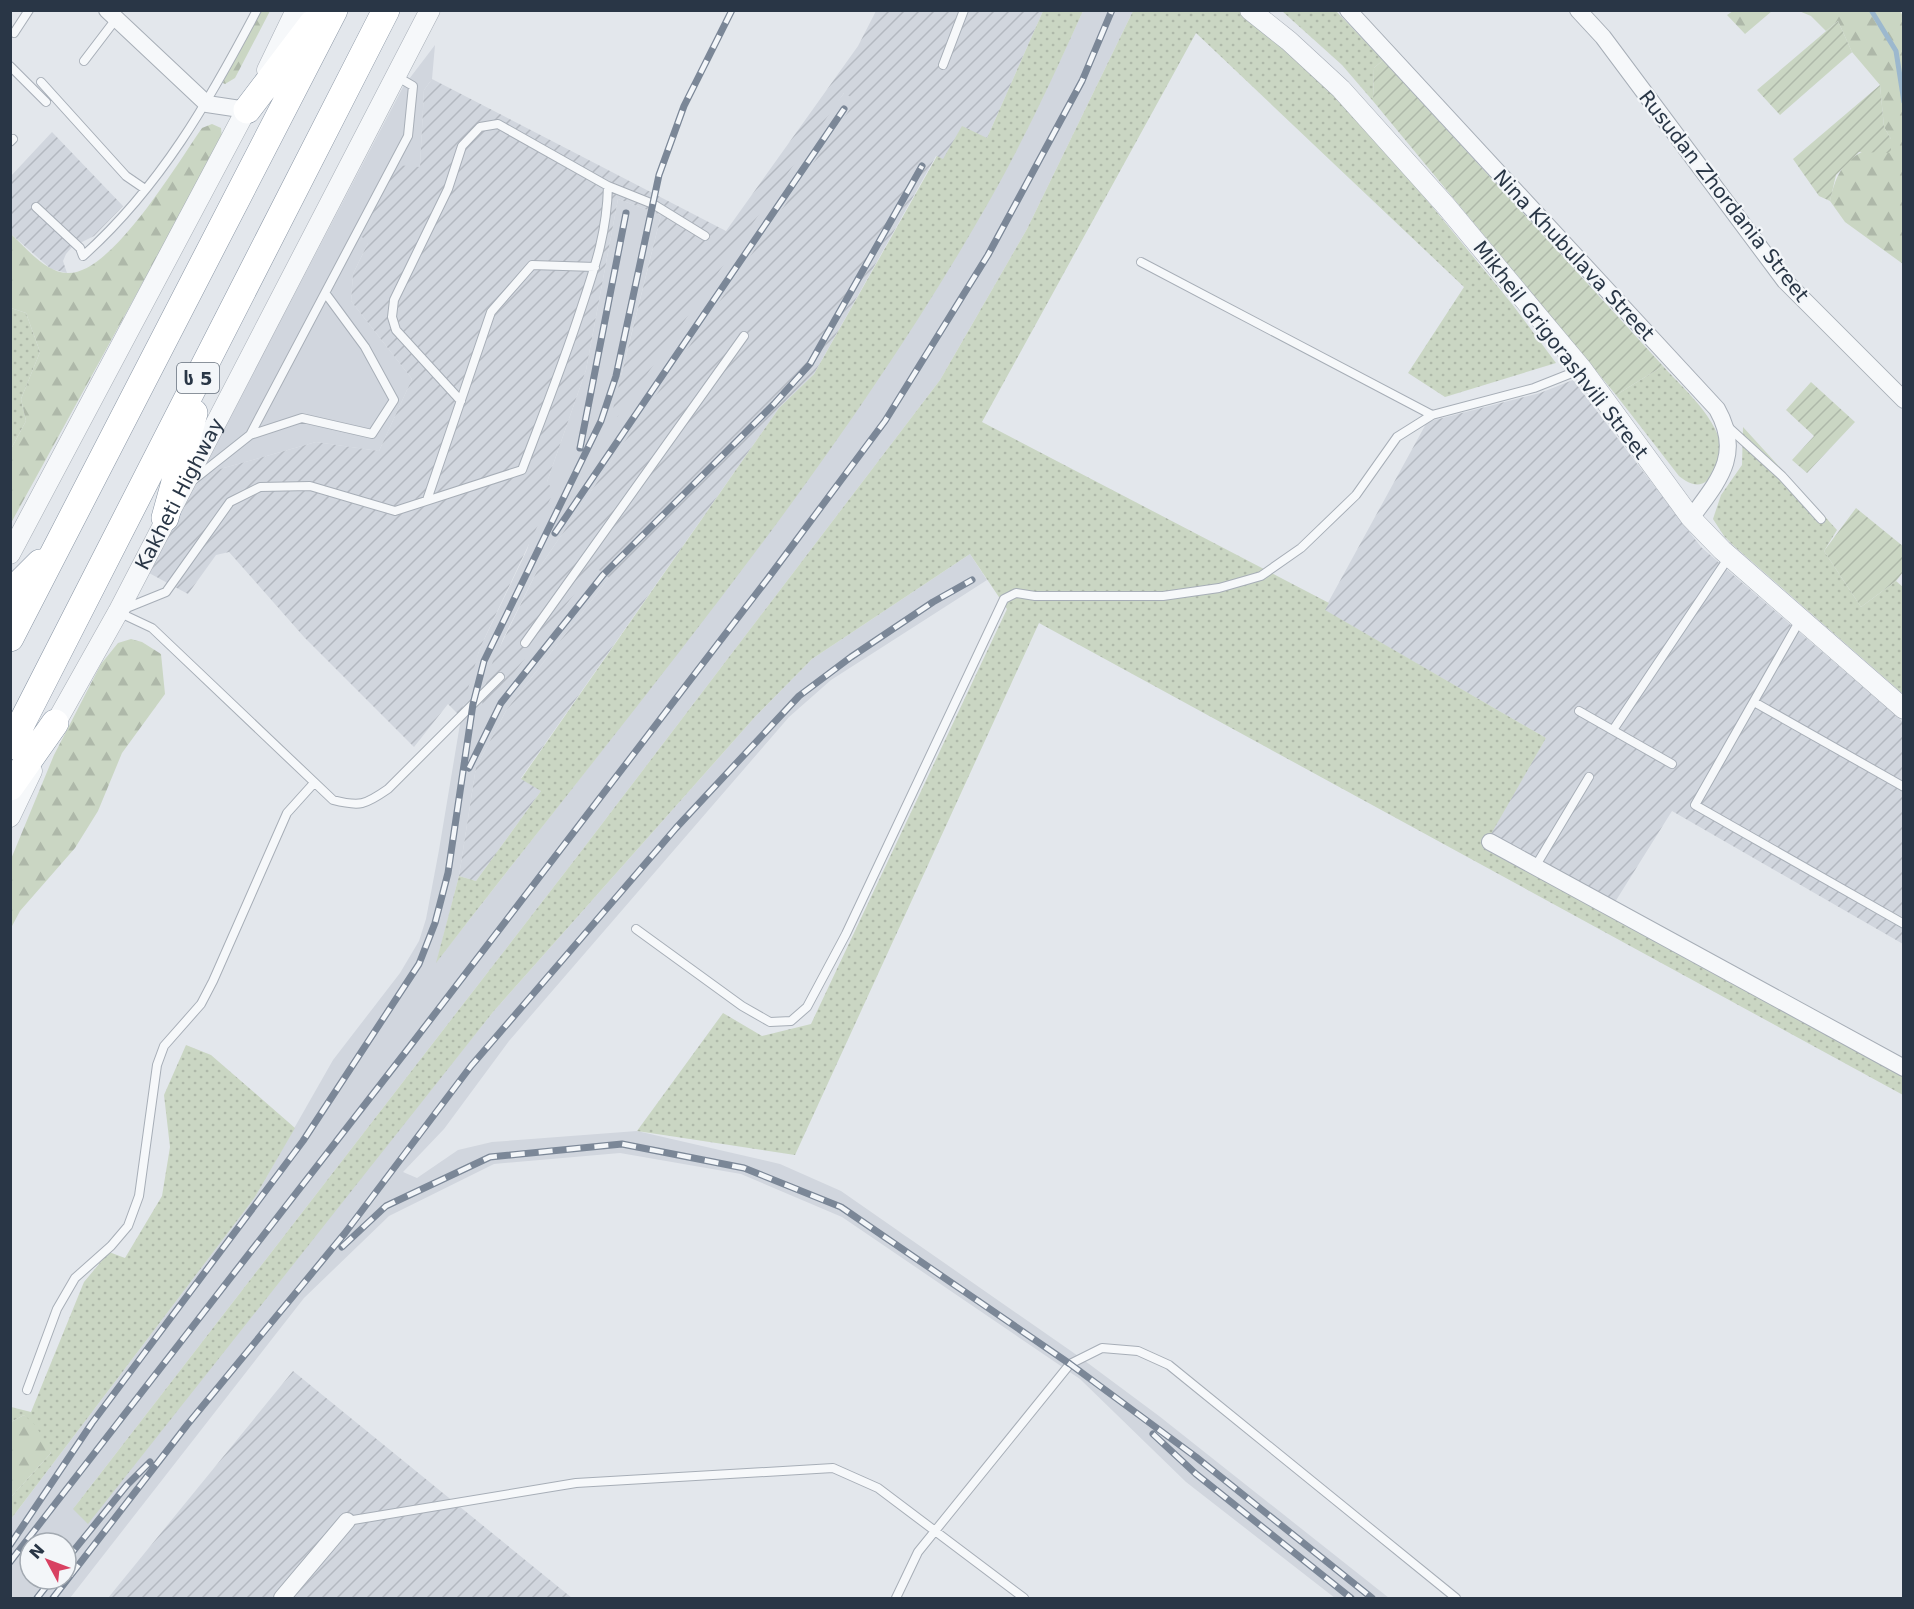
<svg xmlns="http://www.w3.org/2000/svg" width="1914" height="1609" font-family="'DejaVu Sans','Noto Sans Georgian',sans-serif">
  <defs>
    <pattern id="industrial-furrows" width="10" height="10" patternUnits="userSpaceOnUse" patternTransform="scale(1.5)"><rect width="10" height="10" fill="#d1d6de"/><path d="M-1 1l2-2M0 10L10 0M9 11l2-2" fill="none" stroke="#b3b8c0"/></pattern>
    <pattern id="grass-dots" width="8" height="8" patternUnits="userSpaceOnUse" patternTransform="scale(1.5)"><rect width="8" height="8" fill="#cad6c3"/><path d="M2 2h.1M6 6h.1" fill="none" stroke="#aeb8a9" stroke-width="1.8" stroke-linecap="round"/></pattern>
    <pattern id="forest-firs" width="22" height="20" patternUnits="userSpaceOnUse" patternTransform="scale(1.5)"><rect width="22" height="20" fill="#cad6c3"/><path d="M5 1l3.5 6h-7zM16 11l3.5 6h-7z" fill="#aeb8a9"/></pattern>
    <pattern id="garden-furrows" width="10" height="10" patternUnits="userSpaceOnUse" patternTransform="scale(1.5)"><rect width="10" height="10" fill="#cad6c3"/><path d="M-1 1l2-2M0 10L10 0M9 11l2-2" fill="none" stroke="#aeb8a9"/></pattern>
  </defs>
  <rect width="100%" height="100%" fill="#e3e7ec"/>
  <path fill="#d1d6de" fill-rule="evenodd" d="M 1083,11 L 1133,11 L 1027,229 L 940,380 L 576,858 L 73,1509 L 419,1104 L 493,1012 L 754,718 L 812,659 L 970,554 L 987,580 L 831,680 L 789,717 L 509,1041 L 444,1129 L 403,1172 L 417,1178 L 458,1150 L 492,1142 L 637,1131 L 780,1164 L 841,1191 L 1081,1358 L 1159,1416 L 1389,1598 L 1335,1598 L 1186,1482 L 1080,1379 L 842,1217 L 741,1174 L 620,1153 L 494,1164 L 389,1216 L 304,1298 L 70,1598 L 11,1598 L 11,1519 L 255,1197 L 333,1060 L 400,973 L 419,941 L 426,919 L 439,850 L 465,694 L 480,648 L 527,550 L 547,482 L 586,370 L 618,199 L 661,215 L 621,376 L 845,92 L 857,100 L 537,571 L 503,639 L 482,696 L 595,566 L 609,578 L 507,709 L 476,767 L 459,876 L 437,961 L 614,735 L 766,536 L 829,449 L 1058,65 ZM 30,1543 L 66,1543 L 66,1579 L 30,1579 Z
    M 435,45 L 432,79 L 424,90 L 420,167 L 368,243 L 353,274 L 351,301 L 412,379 L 379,451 L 316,442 L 220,469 L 190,494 L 403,87 Z"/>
  <path fill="url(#industrial-furrows)" d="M 876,11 L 1043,11 L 987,138 L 943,160 L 936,156 L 814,374 L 779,408 L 521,778 L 541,791 L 476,881 L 459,876 L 476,767 L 507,709 L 609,578 L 595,567 L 483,713 L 482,696 L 493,661 L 537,571 L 856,100 L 844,93 L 617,417 L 612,413 L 661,215 L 618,199 L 586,370 L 547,482 L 554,491 L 480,648 L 460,716 L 448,704 L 414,747 L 304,637 L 229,552 L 216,555 L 188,594 L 149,573 L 190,494 L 220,469 L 316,442 L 379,451 L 412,379 L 351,301 L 353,274 L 368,243 L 361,236 L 397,165 L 420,167 L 424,90 L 432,79 L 726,231 L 858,46 Z
    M 52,132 L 123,206 L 94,236 L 72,247 L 66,254 L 63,261 L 67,273 L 51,269 L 11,234 L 10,177 Z
    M 1573,380 L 1701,547 L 1903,722 L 1903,944 L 1672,811 L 1615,902 L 1490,833 L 1546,738 L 1324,610 L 1427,422 L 1540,393 Z
    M 293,1371 L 572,1598 L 108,1598 Z"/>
  <path fill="url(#grass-dots)" d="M 1043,11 L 1083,11 C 1055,73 1025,138 991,198 C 836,472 627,714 436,963 L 459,876 L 476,881 L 541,791 L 521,779 L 779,408 L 814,374 L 937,156 L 943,159 L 962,126 L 987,138 Z
    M 1133,11 L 1238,11 L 1249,17 L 1339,93 L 1512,304 L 1556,363 L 1445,397 L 1408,373 L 1464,287 L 1196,33 L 982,422 L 1329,603 L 1325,610 L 1546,738 L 1483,848 L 1903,1074 L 1903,1095 L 1039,623 L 795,1155 L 637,1131 L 723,1013 L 762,1036 L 811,1024 L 1007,609 L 970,554 L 812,659 L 754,718 L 493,1012 L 88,1524 L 73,1509 L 576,858 L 940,380 L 1027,229 Z
    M 1282,11 L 1336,11 L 1383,60 L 1374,68 L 1373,101 L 1342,65 Z
    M 11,308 L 26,313 L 40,352 L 21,399 L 26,421 L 11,449 Z
    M 1663,366 C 1686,392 1749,444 1708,480 C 1698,489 1688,483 1679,476 L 1616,395 Z
    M 1743,427 L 1837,530 L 1824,551 L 1861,607 L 1896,581 L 1903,587 L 1903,694 L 1734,546 L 1724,536 L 1713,519 L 1721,495 L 1742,465 Z
    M 186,1045 L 211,1055 L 295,1128 L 255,1197 L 11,1519 L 11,1497 L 51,1453 L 24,1415 L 11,1422 L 11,1407 L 31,1412 L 84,1282 L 109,1252 L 125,1258 L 162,1196 L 170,1147 L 164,1095 Z"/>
  <path fill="url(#forest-firs)" d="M 256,11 L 270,11 L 235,78 L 225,84 L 223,83 L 234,51 Z
    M 1733,11 L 1733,10 L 1772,11 L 1745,34 L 1727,15 Z
    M 1799,11 L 1900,11 L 1903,16 L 1903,264 L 1845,222 L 1830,201 C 1839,159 1853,155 1891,139 L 1884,127 L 1880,85 L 1852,52 L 1838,21 L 1826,31 L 1811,16 Z
    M 212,124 L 221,128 L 222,138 L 11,523 L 11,449 L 26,421 L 21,399 L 40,352 L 26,313 L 11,308 L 11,234 C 26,248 45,272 67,273 C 111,276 178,162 202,128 Z
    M 131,639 L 142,642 L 161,654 L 165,694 L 122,753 L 98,811 L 75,848 L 20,911 L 11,928 L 11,859 L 54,755 L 101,664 L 118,643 Z
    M 24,1415 L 36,1426 L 51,1453 L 11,1497 L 11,1422 Z"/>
  <path fill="url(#garden-furrows)" d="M 1838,21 L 1852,52 L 1780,115 L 1757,90 Z
    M 1383,60 L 1663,366 L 1616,395 L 1373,101 L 1374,68 Z
    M 1880,85 L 1884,127 L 1891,139 L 1891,153 L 1859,152 L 1836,175 L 1830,201 L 1819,196 L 1793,159 Z
    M 1811,382 L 1855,422 L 1807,473 L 1792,460 L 1814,436 L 1786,410 Z
    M 1856,508 L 1904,547 L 1903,572 L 1896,581 L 1861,607 L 1824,551 Z"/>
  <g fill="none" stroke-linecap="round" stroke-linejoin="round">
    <path stroke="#9cb8ce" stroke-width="5" d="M 1871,10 L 1896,51 L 1904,102"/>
    <defs>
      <path id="service" d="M 14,33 L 29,10
        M 84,61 L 116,19
        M 943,65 L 964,10
        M 10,66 L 46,102
        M 41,82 L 126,176 L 145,189
        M 10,142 L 13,139
        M 36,207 L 80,248 L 83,256 C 161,186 209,101 257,10
        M 1141,262 L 1432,415 L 1534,388 L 1582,369
        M 461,401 L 396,330 L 392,317 L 394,300 L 448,189 L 462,146 L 480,127 L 498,124 L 608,186 L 653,204 L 705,236
        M 1726,425 L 1782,476 L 1821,519
        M 250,435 L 302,418 L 372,434 L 394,400 L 365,347 L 326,294
        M 192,481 L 250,435 L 408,136 L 413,86 L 396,76
        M 427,500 L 491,312 L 532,265 L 595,267
        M 124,609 L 166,592 L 230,502 L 260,487 L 310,486 L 395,511 L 522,470 C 543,415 564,362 582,306 C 596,264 607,231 608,186
        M 118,612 L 152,628 L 333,800 C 360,807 365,805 388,789 L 500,677
        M 1800,620 L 1695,805 L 1904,924
        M 525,643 L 744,336
        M 1754,702 L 1904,787
        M 1579,711 L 1672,764
        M 1613,730 L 1729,557
        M 1535,867 L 1589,777
        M 636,929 L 742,1006 L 770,1022 L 791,1021 L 807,1007 L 846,934 L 1004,599 L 1016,593 L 1035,596 L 1163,596 L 1219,588 L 1261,576 L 1301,548 L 1356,495 L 1397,437 L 1432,415
        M 27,1390 L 57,1309 L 75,1278 L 111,1246 L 128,1226 L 139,1196 L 157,1065 L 164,1046 L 201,1004 L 213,981 L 287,813 L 314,783
        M 347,1521 L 576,1483 L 833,1468 L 878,1488 L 1024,1598
        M 896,1598 L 918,1552 L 1070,1364 L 1102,1348 L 1138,1351 L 1169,1365 L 1456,1598"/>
      <path id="minor" d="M 107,10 L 207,104 L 247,110
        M 1348,10 L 1717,409 C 1743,455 1718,481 1691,518
        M 1578,10 L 1603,37 L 1785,281 L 1904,400
        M 1490,842 L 1904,1068
        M 282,1598 L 347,1521"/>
      <g id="tertiary">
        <path d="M 1250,10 L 1289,41 L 1341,89 L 1446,206 L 1582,369 L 1691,518 L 1722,550 L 1904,709"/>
        <path d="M 267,70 L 296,10"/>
        <path d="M 10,554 L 252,99"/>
        <path id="s1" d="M 50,733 L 118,612 L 430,10"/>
        <path d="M 10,817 L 32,771"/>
      </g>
      <path id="trunk" d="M 247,110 L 313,23
        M 165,518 L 194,413
        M 10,593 L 40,563
        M 10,638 L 334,10
        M 10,746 L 386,10
        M 10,787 L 55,723"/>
    </defs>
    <use href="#service" stroke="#a7aeb7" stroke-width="10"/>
    <use href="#minor" stroke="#a7aeb7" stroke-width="18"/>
    <use href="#tertiary" stroke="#a7aeb7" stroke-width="21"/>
    <use href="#trunk" stroke="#8995a4" stroke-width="28"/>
    <use href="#service" stroke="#f6f8fa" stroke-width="8"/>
    <use href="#minor" stroke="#f6f8fa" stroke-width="16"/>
    <use href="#tertiary" stroke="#f6f8fa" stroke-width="20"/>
    <use href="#trunk" stroke="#fff" stroke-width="27"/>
    <defs>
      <path id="rail" d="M 580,448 L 626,213
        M 555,533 L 844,109
        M 469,768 L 501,703 L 603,575 L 774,404 L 810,364 L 922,166
        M 342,1247 L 386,1206 L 490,1157 L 622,1144 L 744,1168 L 841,1207 L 1070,1364 L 1196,1457 L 1372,1598
        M 1153,1434 L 1196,1474 L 1351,1598
        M 10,1545 L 92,1423 L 303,1141 L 419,964 L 435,923 L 448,873 L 473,704 L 484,661 L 601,421 L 616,376 L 659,175 L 684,106 L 732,10
        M 66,1560 L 127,1485 L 150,1462
        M 10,1562 L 404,1054 L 769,577 L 885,421 L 988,255 L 1082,81 L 1112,10
        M 37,1598 L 52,1579
        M 53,1598 L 187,1425 L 345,1233 L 471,1066 L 676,828 L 799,696 L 851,657 L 933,602 L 972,580"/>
    </defs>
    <use href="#rail" stroke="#7b8797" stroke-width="7"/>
    <use href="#rail" stroke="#f3f6f9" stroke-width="4.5" stroke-dasharray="14" stroke-linecap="butt"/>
  </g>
  <g text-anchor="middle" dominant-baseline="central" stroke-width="4.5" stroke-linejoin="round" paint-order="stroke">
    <rect fill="#f3f6f9" stroke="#66707c" stroke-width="1.5" x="177" y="363" width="42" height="30" rx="4.5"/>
    <g font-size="18" font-weight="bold" fill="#293646">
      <text x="198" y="378">ს 5</text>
    </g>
    <g font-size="20" fill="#293646" stroke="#f3f6f9">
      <text transform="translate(1724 196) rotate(52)">Rusudan Zhordania Street</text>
      <text transform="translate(1574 255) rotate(47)">Nina Khubulava Street</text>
      <text transform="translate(1561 350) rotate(52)">Mikheil Grigorashvili Street</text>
      <text stroke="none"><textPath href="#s1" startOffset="272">Kakheti Highway</textPath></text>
    </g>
  </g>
  <rect width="1914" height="1609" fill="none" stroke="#293646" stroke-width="24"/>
  <g transform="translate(48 1561) rotate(311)"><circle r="28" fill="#f3f6f9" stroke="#a2a9b1" stroke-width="1.5"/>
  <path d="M0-4.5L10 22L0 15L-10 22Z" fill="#d84162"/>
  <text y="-9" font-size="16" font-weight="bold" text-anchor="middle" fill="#293646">N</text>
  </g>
</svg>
